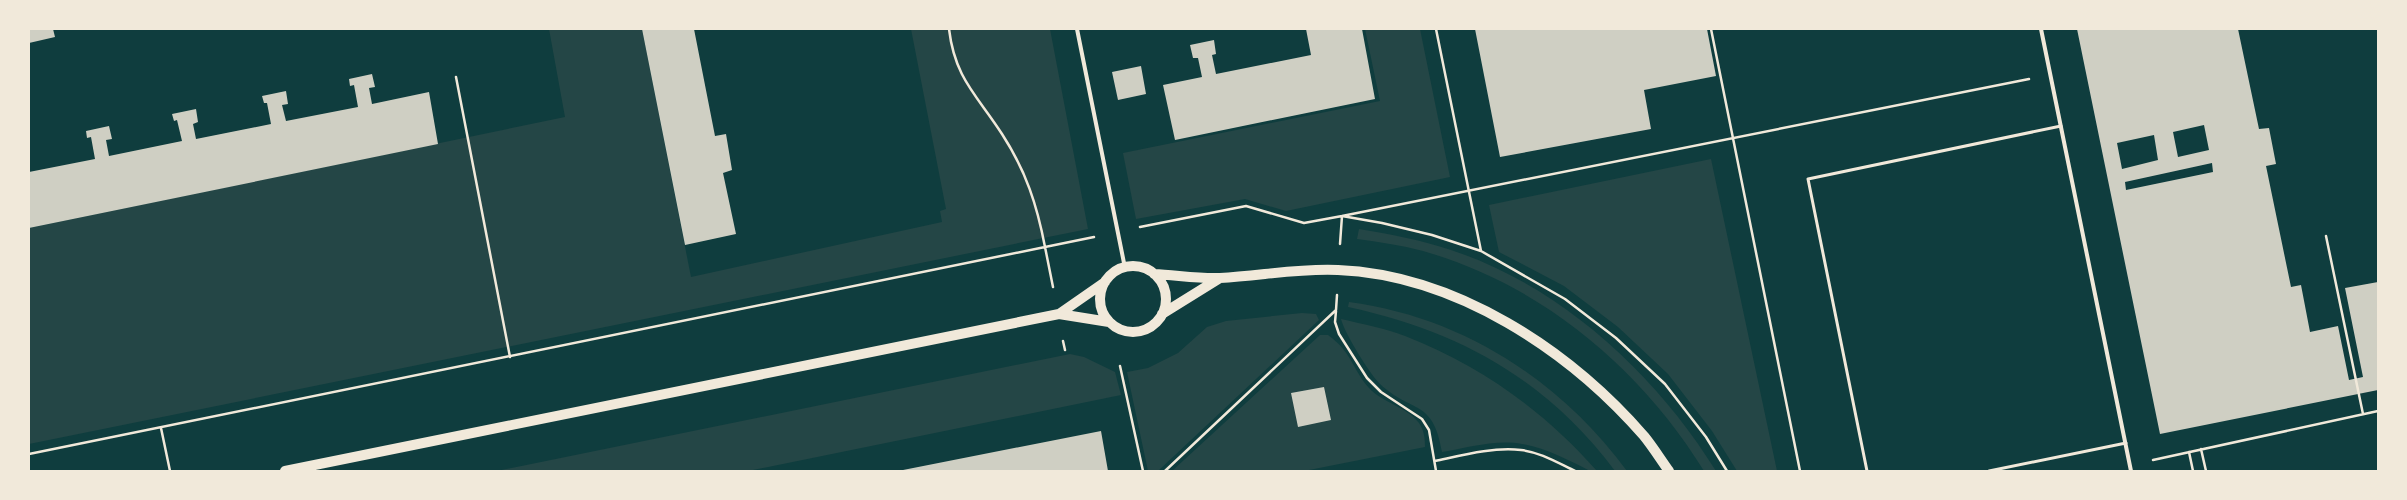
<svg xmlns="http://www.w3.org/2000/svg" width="2407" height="500" font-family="'DejaVu Sans',sans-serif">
  <rect width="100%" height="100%" fill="#0f3d3e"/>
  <path fill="#244646" d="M 549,29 L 642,29 L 691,277 L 942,222 L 940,211 L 946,209 L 911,29 L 1050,29 L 1088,229 L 29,444 L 29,228 L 565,117 Z
    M 1365,29 L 1420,29 L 1450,177 L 1286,211 L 1245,199 L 1136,219 L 1123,153 L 1380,101 Z
    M 1711,159 L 1777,471 L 1737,471 L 1712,431 L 1668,374 L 1618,327 L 1564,286 L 1499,252 L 1489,205 Z
    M 1359,229 C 1390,234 1421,240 1451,250 C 1561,286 1656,374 1716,471 L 1704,471 C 1641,368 1540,284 1423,251 C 1401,245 1379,242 1357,239 Z
    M 1349,302 C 1462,317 1560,380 1627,471 L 1615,471 C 1546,379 1459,331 1348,307 Z
    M 1302,313 L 1316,314 L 1319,320 L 1158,471 L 1148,471 L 1127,372 L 1148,368 L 1178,353 L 1207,327 L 1226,321 Z
    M 1341,319 C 1362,324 1385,328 1405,336 C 1480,365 1544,411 1597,471 L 1590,471 C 1568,460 1546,448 1522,444 C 1496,439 1467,448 1442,452 C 1433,398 1412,414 1380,384 C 1369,373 1345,334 1341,319 Z
    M 1320,335 L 1328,335 C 1352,352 1352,369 1369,388 C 1383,403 1407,407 1419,423 C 1424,430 1425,438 1425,447 L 1304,471 L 1172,471 Z
    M 1070,354 L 1084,357 L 1115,372 L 1121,395 L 748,471 L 497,471 Z"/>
  <path fill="#cfcfc3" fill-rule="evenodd" d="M 29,29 L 53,29 L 55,37 L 29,43 Z
    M 642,29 L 694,29 L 715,136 L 726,134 L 732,170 L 723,173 L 736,234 L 685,245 Z
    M 1306,29 L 1362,29 L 1375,99 L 1175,140 L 1163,85 L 1202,77 L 1198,58 L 1193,58 L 1190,45 L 1214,40 L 1216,54 L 1212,55 L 1216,74 L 1311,55 Z
    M 1475,29 L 1707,29 L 1716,76 L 1644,90 L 1651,129 L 1500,157 Z
    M 2077,29 L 2238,29 L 2259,129 L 2269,128 L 2276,164 L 2266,166 L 2291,287 L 2301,285 L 2310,332 L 2338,326 L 2349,380 L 2363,377 L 2345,288 L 2378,282 L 2378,390 L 2160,434 ZM 2204,125 L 2209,150 L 2178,157 L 2173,132 ZM 2154,135 L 2158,160 L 2122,169 L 2117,143 ZM 2212,163 L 2213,172 L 2126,190 L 2125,182 Z
    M 1141,66 L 1146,94 L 1118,100 L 1112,72 Z
    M 372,74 L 375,87 L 369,88 L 372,104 L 429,92 L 438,144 L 29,228 L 29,172 L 95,159 L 91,137 L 87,138 L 86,131 L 109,126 L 112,139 L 106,140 L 109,156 L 182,141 L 177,120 L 174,121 L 172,114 L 196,109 L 198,122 L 193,124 L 196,139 L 271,124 L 267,103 L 264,103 L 262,96 L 286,91 L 288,104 L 282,105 L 286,121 L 358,107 L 354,85 L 350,86 L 349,79 Z
    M 1324,387 L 1331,420 L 1298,427 L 1291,393 Z
    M 1101,431 L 1108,471 L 904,471 L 903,470 Z"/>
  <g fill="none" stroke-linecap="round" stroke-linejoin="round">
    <path stroke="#f1e9da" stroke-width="2.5" d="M 1436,29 L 1481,251
      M 1711,29 L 1800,471
      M 456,77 L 510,357
      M 1140,227 L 1246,206 L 1304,223 L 1342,216 L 1382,223 L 1432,235 L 1481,251 L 1565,299 L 1616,338 L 1665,384 L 1706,437 L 1727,471
      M 2326,236 L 2363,414
      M 1340,244 L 1342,216 L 2029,79
      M 1053,287 L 1045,247 L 1094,237
      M 1336,311 L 1335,322 L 1339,334 L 1367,378 L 1381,392 L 1422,419 L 1429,430 L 1436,471
      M 1063,341 L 1065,350
      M 1120,366 L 1143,471
      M 161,428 L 170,471
      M 2201,449 L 2206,471
      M 2189,452 L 2193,471
      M 29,454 L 1045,247 C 1037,205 1026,171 1002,134 C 977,95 955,79 949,29
      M 2153,460 L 2378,411
      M 1435,461 C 1463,455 1492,447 1521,450 C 1540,452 1558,463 1575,471
      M 1165,471 L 1336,310 L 1337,295"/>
    <path stroke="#f1e9da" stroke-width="3" d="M 1867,471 L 1808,179 L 2061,126
      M 1989,471 L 2126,443"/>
    <path stroke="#f1e9da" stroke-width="4" d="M 1077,29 L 1125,268
      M 2041,29 L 2131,471"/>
    <path stroke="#f1e9da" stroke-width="10" d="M1100 299a33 33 0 1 1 66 0a33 33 0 1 1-66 0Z
      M 1154,274 C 1176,275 1199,279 1220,278 C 1260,276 1298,268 1338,270 C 1456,275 1569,350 1644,436 C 1653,447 1661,460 1669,471
      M 1059,314 L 1105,282
      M 1162,314 L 1220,278
      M 285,471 L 1059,314 L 1109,322"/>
  </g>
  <rect width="2407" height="500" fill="none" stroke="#f1e9da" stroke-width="60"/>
</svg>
